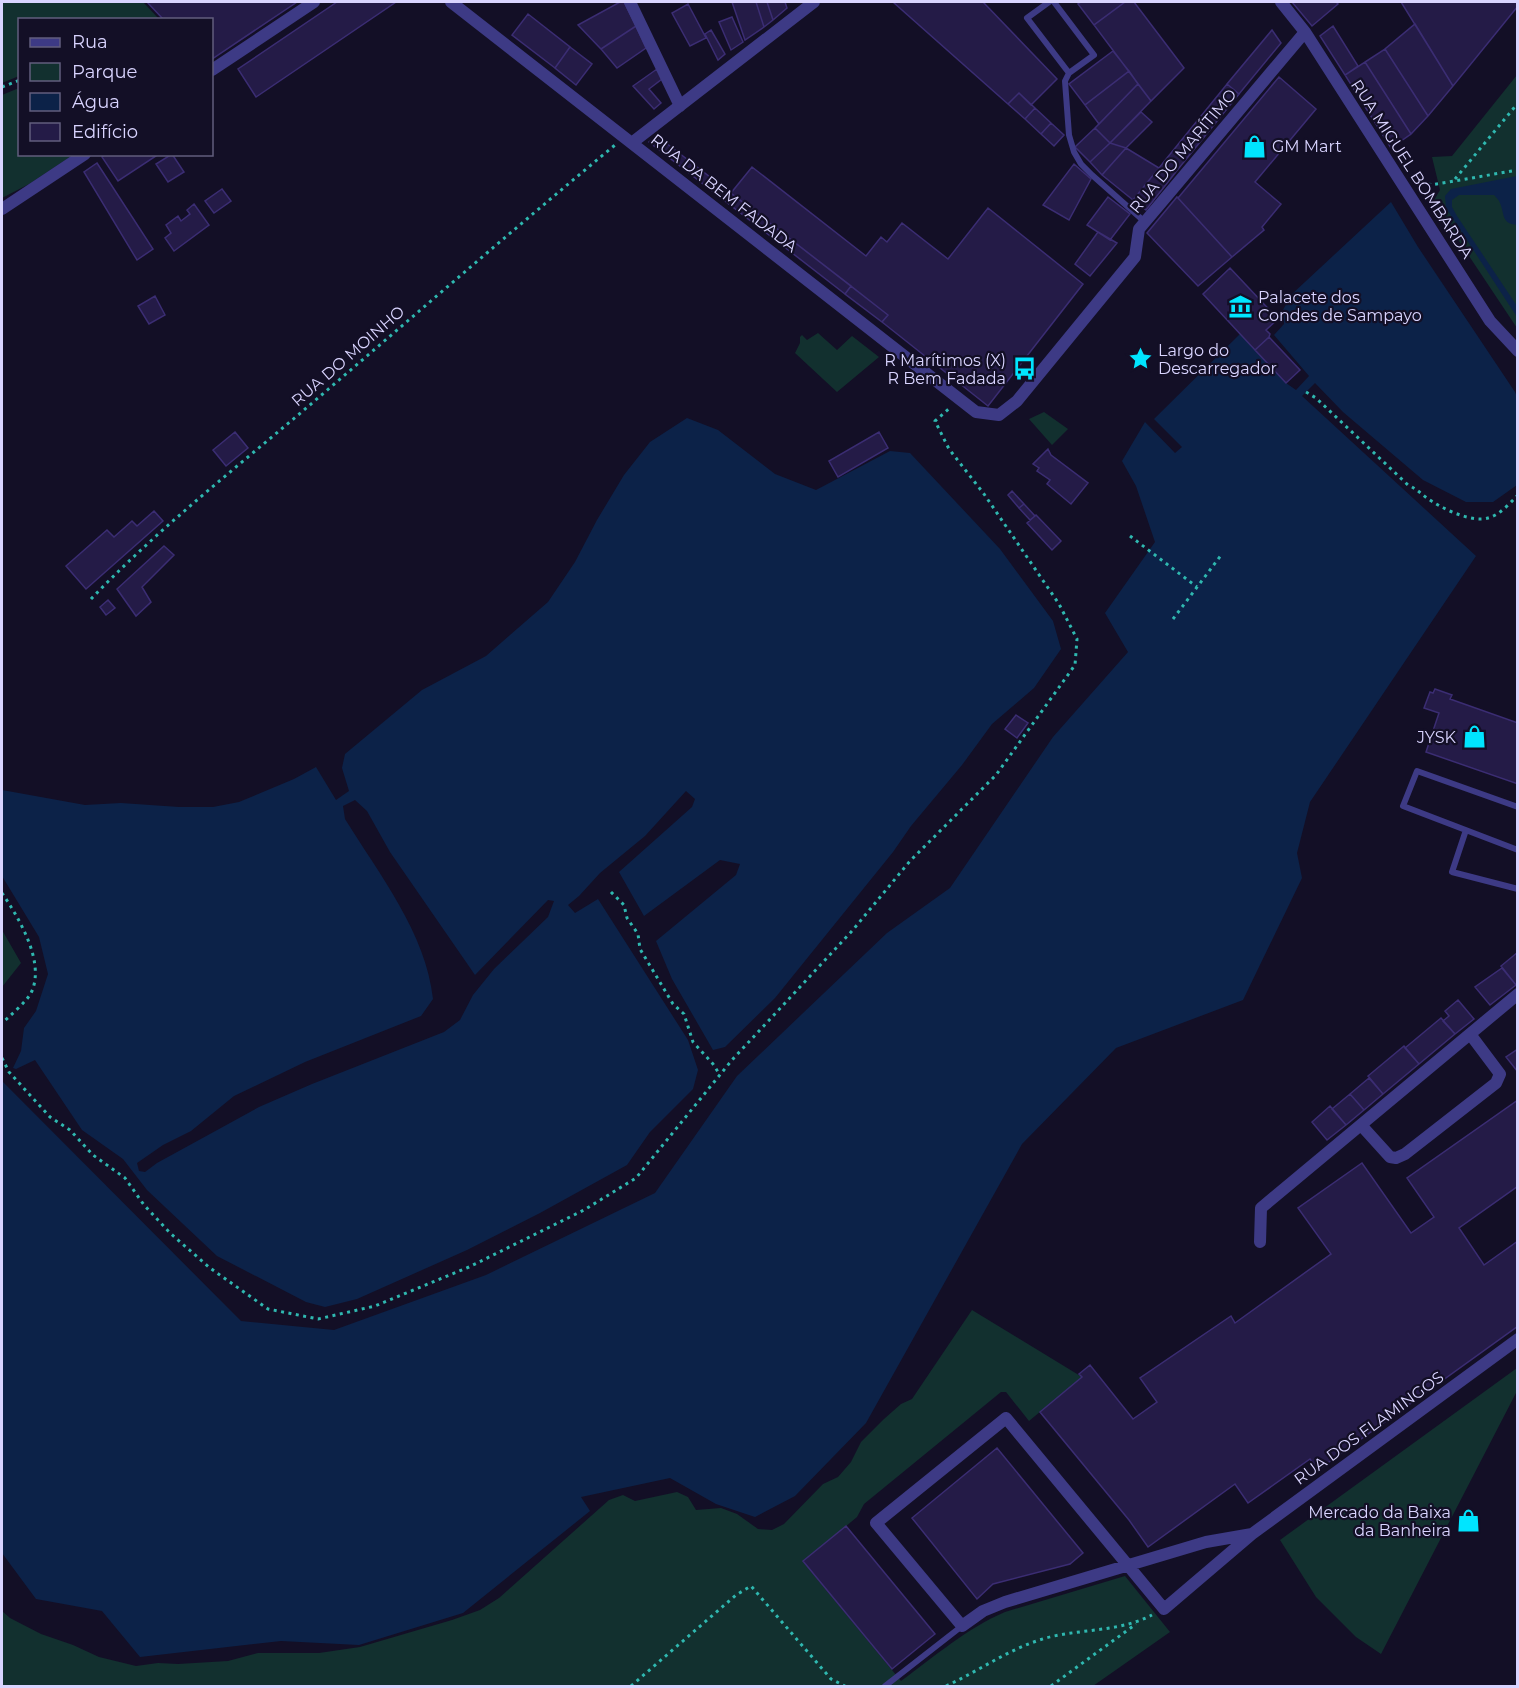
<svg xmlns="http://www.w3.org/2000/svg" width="1519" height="1688" font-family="Montserrat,sans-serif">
  <rect width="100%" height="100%" fill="#130f26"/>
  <path fill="#12302f" d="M 2,2 L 143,2 L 159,19 L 20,20 L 19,76 L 2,83 Z
    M 1517,75 L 1517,328 L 1433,202 L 1440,190 L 1432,157 L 1452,156 Z
    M 19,88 L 20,154 L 73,155 L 29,184 L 2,198 L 2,95 Z
    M 818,333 L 837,350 L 852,336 L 879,357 L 837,392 L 795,353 L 800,343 L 800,337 L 802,335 L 807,340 Z
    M 1044,412 L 1068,429 L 1052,445 L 1029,419 Z
    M 2,930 L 21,963 L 2,987 Z
    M 972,1310 L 1082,1377 L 1029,1421 L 1006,1392 L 1001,1392 L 864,1504 L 857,1517 L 803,1562 L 901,1681 C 934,1657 967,1628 1005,1612 L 1125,1576 L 1170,1632 L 1093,1686 L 2,1686 L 2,1611 L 10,1618 L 41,1634 L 73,1645 L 99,1657 L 136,1666 L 158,1663 L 178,1664 L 228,1661 L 258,1653 L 319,1653 L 360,1647 L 452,1620 L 480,1610 L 499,1598 L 609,1500 L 623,1495 L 635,1501 L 677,1492 L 688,1497 L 696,1510 L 721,1508 L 737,1514 L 758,1529 L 772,1530 L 784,1524 L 823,1484 L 838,1477 L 851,1462 L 861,1442 L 884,1419 L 901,1404 L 912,1399 Z
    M 1517,1368 L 1517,1391 L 1381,1654 L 1356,1637 L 1316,1597 L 1280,1540 Z"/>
  <path fill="#0c2248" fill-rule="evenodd" d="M 1517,176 L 1517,225 C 1501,223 1505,215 1500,203 C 1499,200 1496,197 1494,195 L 1459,195 L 1452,200 L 1452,207 L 1457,216 L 1517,306 L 1517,317 L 1446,208 L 1445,196 L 1451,189 Z
    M 1391,202 L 1418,247 L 1515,392 L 1518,399 L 1517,485 L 1493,502 L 1466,502 L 1423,480 L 1343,412 L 1315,383 L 1302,396 L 1476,556 L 1310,802 L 1297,853 L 1302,878 L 1243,1000 L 1116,1048 L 1022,1144 L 866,1423 L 795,1496 L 755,1517 L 716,1504 L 670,1478 L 581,1497 L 590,1511 L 463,1613 L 359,1645 L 281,1641 L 140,1657 L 102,1611 L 36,1599 L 2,1553 L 2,1081 L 241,1321 L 334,1330 L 486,1275 L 655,1193 L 737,1076 L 887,933 L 950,888 L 1053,737 L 1128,652 L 1105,613 L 1155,542 L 1136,486 L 1122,461 L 1145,422 L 1175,453 L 1182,447 L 1154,419 L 1240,334 L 1286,383 L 1296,390 L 1309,376 L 1274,335 L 1284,324 L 1283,310 L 1291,295 Z
    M 687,418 L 718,430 L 775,474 L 816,490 L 890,451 L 910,453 L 1000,549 L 1053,621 L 1061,649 L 1034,688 L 992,724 L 962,765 L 911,826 L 893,852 L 775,998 L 725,1047 L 713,1050 L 672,979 L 656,941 L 736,875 L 740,864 L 720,860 L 644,916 L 619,872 L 692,807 L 695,799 L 686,791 L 645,836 L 600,873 L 579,896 L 568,905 L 575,913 L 598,899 L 688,1040 L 698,1070 L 693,1089 L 650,1132 L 627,1165 L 540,1213 L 467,1250 L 357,1299 L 325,1307 L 306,1302 L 217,1256 L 147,1190 L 123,1159 L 82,1130 L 35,1060 L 16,1069 L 13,1068 L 21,1051 L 24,1028 L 36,1011 L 48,974 L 39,937 L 2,876 L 2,790 L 85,805 L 121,803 L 179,807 L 213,807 L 239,802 L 294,779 L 316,767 L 336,800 L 349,791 L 342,768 L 345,754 L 422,690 L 486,656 L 548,602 L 575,562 L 597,520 L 624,475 L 650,442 ZM 355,800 L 367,811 L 390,852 L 475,975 L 548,900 L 554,901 L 548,917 L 494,969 L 473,995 L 460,1020 L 444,1032 L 312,1084 L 259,1107 L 157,1163 L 145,1172 L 139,1171 L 137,1163 L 163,1145 L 191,1131 L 234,1096 L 305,1062 L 421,1016 L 433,999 C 426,933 379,874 345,819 L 343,806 Z"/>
  <path fill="#241b47" stroke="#3b2d73" stroke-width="1.5" d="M 147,2 L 297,2 L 212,59 L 212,20 L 164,20 Z
    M 337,2 L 396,2 L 256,97 L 238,69 Z
    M 620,2 L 624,2 L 636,26 L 601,49 L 578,25 Z
    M 732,2 L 756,2 L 764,27 L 745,40 Z
    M 756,2 L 767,2 L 773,20 L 764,27 Z
    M 767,2 L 785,2 L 787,8 L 773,20 Z
    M 893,2 L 983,2 L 1057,79 L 1031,105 L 1019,93 L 1008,104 Z
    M 1081,2 L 1125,2 L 1094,25 L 1078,4 Z
    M 1125,2 L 1134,2 L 1184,68 L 1151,101 L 1094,25 Z
    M 1292,2 L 1336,2 L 1338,4 L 1312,26 Z
    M 1401,2 L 1518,2 L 1518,6 L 1453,86 Z
    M 688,4 L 706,38 L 690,46 L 672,13 Z
    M 528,14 L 570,47 L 555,68 L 512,35 Z
    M 732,17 L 743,42 L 731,50 L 719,22 Z
    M 1415,24 L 1453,86 L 1428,116 L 1385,49 Z
    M 636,26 L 646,48 L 617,68 L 601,49 Z
    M 1333,26 L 1358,66 L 1345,75 L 1320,36 Z
    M 711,30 L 725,54 L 718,60 L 705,34 Z
    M 1272,30 L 1281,43 L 1239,94 L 1227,84 Z
    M 570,47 L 592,64 L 576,85 L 555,68 Z
    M 1385,49 L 1428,116 L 1411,134 L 1365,62 Z
    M 1113,51 L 1129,71 L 1085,105 L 1069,84 Z
    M 1365,62 L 1411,134 L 1391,148 L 1345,75 Z
    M 657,69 L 662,79 L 649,89 L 661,103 L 654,109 L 633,86 Z
    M 1129,71 L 1138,84 L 1099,124 L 1085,105 Z
    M 1279,77 L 1316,109 L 1255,182 L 1281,204 L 1262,227 L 1264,230 L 1232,257 L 1178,198 Z
    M 1138,84 L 1151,101 L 1110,143 L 1095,128 Z
    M 1227,84 L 1239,94 L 1175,173 L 1163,163 Z
    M 1019,93 L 1035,108 L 1025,119 L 1008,104 Z
    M 1035,108 L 1051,123 L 1041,134 L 1025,119 Z
    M 1141,112 L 1152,122 L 1126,148 L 1110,143 Z
    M 1051,123 L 1064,135 L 1054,146 L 1041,134 Z
    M 1095,128 L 1110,143 L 1090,162 L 1075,147 Z
    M 657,136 L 851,286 L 845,294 L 649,142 Z
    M 1110,143 L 1126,148 L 1102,175 L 1090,162 Z
    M 1126,148 L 1159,168 L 1133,200 L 1102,175 Z
    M 106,154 L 159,154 L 118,181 L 102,157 Z
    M 172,154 L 184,172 L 168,182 L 156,164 Z
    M 97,163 L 153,249 L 137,260 L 84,172 Z
    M 1163,163 L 1175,173 L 1146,210 L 1133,200 Z
    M 1074,164 L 1091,179 L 1069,220 L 1043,205 Z
    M 752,167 L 866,256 L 881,237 L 887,242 L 902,223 L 948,259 L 988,208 L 1083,284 L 988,406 L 882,322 L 888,315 L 731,193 Z
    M 222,189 L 231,201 L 214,213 L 205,201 Z
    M 1108,197 L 1130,214 L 1110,240 L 1087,225 Z
    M 1177,197 L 1232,257 L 1198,286 L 1147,233 Z
    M 194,204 L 209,225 L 174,251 L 165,238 L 171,233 L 166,225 L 178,216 L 181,221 L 190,214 L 187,210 Z
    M 1098,232 L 1117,243 L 1090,276 L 1075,264 Z
    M 1230,268 L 1278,319 L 1266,330 L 1270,334 L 1269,337 L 1255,350 L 1203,294 Z
    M 851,286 L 888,315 L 882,322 L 845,294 Z
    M 155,296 L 165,315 L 149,324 L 138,306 Z
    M 1269,337 L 1300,370 L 1286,383 L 1255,350 Z
    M 235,432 L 248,448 L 226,466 L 213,450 Z
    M 879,432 L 888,448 L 838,477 L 829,461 Z
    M 1048,449 L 1051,455 L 1088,483 L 1071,504 L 1047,484 L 1050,480 L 1037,471 L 1039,468 L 1033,464 Z
    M 1012,491 L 1024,504 L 1019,508 L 1008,495 Z
    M 1024,504 L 1035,516 L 1030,520 L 1019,508 Z
    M 154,511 L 163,521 L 86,589 L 66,566 L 107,530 L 114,537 L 132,521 L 137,526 Z
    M 1036,515 L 1061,541 L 1052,550 L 1027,523 Z
    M 164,546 L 174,555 L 142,587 L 151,602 L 136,616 L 117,589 Z
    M 108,600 L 115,608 L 106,615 L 100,607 Z
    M 1435,689 L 1452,695 L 1450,699 L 1518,723 L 1518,784 L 1426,752 L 1439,713 L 1424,708 L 1430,692 L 1433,693 Z
    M 1016,715 L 1028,723 L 1017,738 L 1005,729 Z
    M 1518,952 L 1518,983 L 1516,985 L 1501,966 Z
    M 1502,968 L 1516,985 L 1490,1005 L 1475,987 Z
    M 1458,1000 L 1474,1019 L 1455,1034 L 1443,1021 L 1449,1016 L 1445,1011 Z
    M 1441,1018 L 1455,1034 L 1419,1064 L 1405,1048 Z
    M 1404,1046 L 1419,1064 L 1383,1094 L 1368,1076 Z
    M 1518,1049 L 1518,1072 L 1506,1057 Z
    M 1369,1078 L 1383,1094 L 1364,1110 L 1350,1094 Z
    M 1350,1094 L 1364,1110 L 1346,1125 L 1332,1109 Z
    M 1518,1100 L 1518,1186 L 1459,1228 L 1484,1265 L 1518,1241 L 1518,1326 L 1318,1470 L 1310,1459 L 1248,1503 L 1235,1484 L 1148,1547 L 1129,1520 L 1040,1412 L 1082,1377 L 1079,1374 L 1090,1365 L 1133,1419 L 1157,1402 L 1140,1378 L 1231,1316 L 1235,1323 L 1331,1254 L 1298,1208 L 1362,1163 L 1411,1233 L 1434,1217 L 1407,1178 Z
    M 1330,1106 L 1346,1125 L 1327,1140 L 1312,1122 Z
    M 997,1448 L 1083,1553 L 1070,1564 L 993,1584 L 977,1599 L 912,1518 Z
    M 846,1526 L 935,1634 L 892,1669 L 803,1561 Z"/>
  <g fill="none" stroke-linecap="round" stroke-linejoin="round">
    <path stroke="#2fb8b0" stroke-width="3" stroke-dasharray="3 4.5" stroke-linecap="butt" d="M 2,87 L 20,80
      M 1415,176 L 1431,185 L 1518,170
      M 1455,179 L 1518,103
      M 1306,392 L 1316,398 L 1408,485 C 1417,489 1420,493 1427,498 C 1441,508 1471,523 1488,518 C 1500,515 1510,503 1518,495
      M 1130,536 L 1197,587
      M 91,599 C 156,531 232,471 304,410 C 408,321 510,232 615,145
      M 1173,619 L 1222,554
      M 611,892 L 624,905 L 627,918 L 638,934 L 640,949 L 673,1004 L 684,1014 L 693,1042 L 713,1064 L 720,1075
      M 2,893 C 19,918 46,963 31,993 C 27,1001 9,1017 2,1023
      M 2,1058 L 9,1072 L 50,1117 L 70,1130 L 93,1155 L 125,1178 L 144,1205 L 170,1233 L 210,1268 L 268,1309 L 318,1319 L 375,1306 L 469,1267 L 584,1210 L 636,1178 L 732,1060 L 852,931 L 910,861 L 996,775 L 1075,665 L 1077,639 L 1059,604 L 984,494 L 949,449 L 935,421 L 951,407
      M 631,1686 L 736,1595 L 751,1586 L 831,1679 L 845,1686
      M 946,1686 C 983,1669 1014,1645 1054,1636 C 1087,1629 1121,1631 1152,1615
      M 1051,1686 L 1136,1624"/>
    <path stroke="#3d3a85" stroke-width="6" d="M 1049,2 L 1027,18 L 1069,73
      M 1054,2 L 1094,55 L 1069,73 L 1065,81 L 1069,135 L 1074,152 L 1081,164 L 1092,175 L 1145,222
      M 1518,807 L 1417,771 L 1403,806 L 1518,850
      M 1466,830 L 1452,872 L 1518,889
      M 885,1686 L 962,1626"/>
    <path stroke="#3d3a85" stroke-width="12" d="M 451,2 L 976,412 L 999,415 L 1017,401 L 1135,257 L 1139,229 L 1305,32
      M 630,2 L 680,106
      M 1281,2 L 1305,32 L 1490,321 L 1518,351
      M 212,70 L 314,2
      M 633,142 L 814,2
      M 2,209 L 85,154
      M 1361,1125 L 1390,1157 L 1396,1158 L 1405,1154 L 1496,1083 L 1500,1074 L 1470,1034
      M 1260,1242 L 1261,1208 L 1518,994
      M 1252,1534 L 1164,1609 L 1006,1418 L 876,1523 L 962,1626 L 983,1611 L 1005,1602 L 1206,1542 L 1252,1534 L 1518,1339"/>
  </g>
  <defs>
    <symbol id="shop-bare" viewBox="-9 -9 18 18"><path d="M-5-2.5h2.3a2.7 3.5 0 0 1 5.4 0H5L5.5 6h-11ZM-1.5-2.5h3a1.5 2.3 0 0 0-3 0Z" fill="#00e5ff" stroke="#130f26" stroke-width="2.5" paint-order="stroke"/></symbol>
    <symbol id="museum-bare" viewBox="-9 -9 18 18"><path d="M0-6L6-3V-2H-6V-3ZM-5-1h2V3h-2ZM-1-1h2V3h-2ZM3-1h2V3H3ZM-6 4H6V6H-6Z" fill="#00e5ff" stroke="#130f26" stroke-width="2.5" paint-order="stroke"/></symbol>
    <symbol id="sight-bare" viewBox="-9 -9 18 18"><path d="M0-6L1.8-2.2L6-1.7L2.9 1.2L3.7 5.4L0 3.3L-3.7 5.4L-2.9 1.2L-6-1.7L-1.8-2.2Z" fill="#00e5ff" stroke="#130f26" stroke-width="2.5" paint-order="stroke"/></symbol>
    <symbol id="bus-bare" viewBox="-9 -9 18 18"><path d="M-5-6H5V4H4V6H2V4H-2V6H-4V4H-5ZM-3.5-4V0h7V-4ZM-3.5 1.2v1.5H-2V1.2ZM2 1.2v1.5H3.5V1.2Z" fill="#00e5ff" stroke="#130f26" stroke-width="2.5" paint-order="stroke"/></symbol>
  </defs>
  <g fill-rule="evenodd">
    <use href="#shop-bare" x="1238" y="130" width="33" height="33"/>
    <use href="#museum-bare" x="1224" y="290" width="33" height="33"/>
    <use href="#sight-bare" x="1124" y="342" width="33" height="33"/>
    <use href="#bus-bare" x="1008" y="352" width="33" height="33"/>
    <use href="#shop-bare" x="1458" y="720" width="33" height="33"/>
    <use href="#shop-bare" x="1452" y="1504" width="33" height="33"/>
  </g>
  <g text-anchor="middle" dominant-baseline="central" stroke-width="4.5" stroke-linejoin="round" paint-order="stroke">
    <g font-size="16" fill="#d9d4ff" stroke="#130f26" text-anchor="start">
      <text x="1272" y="146">GM Mart</text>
      <text x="1258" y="297">Palacete dos<tspan x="1258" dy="18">Condes de Sampayo</tspan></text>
      <text x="1158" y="350">Largo do<tspan x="1158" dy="18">Descarregador</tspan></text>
      <text x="1006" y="360" text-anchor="end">R Marítimos (X)<tspan x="1006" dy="18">R Bem Fadada</tspan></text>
      <text x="1456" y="737" text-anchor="end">JYSK</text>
      <text x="1451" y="1512" text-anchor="end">Mercado da Baixa<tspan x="1451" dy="18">da Banheira</tspan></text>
    </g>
    <g font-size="16" fill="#d9d4ff" stroke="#130f26">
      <text transform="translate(1183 151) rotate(-50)">RUA DO MARÍTIMO</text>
      <text transform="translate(1412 169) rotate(57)">RUA MIGUEL BOMBARDA</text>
      <text transform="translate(724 193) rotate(38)">RUA DA BEM FADADA</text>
      <text transform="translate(348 356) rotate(-41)">RUA DO MOINHO</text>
      <text transform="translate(1369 1428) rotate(-36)">RUA DOS FLAMINGOS</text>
    </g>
  </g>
  <rect width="1519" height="1688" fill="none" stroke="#d9d4ff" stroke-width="6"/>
  <rect x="18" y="18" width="195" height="138" fill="#130f26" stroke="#625e7d" stroke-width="1.5"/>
  <rect x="30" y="38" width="30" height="9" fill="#3d3a85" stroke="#625e7d" stroke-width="1.5"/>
  <text x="72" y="48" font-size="18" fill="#d9d4ff">Rua</text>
  <rect x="30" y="63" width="30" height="18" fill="#12302f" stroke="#625e7d" stroke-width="1.5"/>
  <text x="72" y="78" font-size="18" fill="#d9d4ff">Parque</text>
  <rect x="30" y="93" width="30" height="18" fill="#0c2248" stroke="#625e7d" stroke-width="1.5"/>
  <text x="72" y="108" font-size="18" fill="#d9d4ff">Água</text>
  <rect x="30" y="123" width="30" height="18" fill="#241b47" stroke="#625e7d" stroke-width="1.5"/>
  <text x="72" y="138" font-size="18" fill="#d9d4ff">Edifício</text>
</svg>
